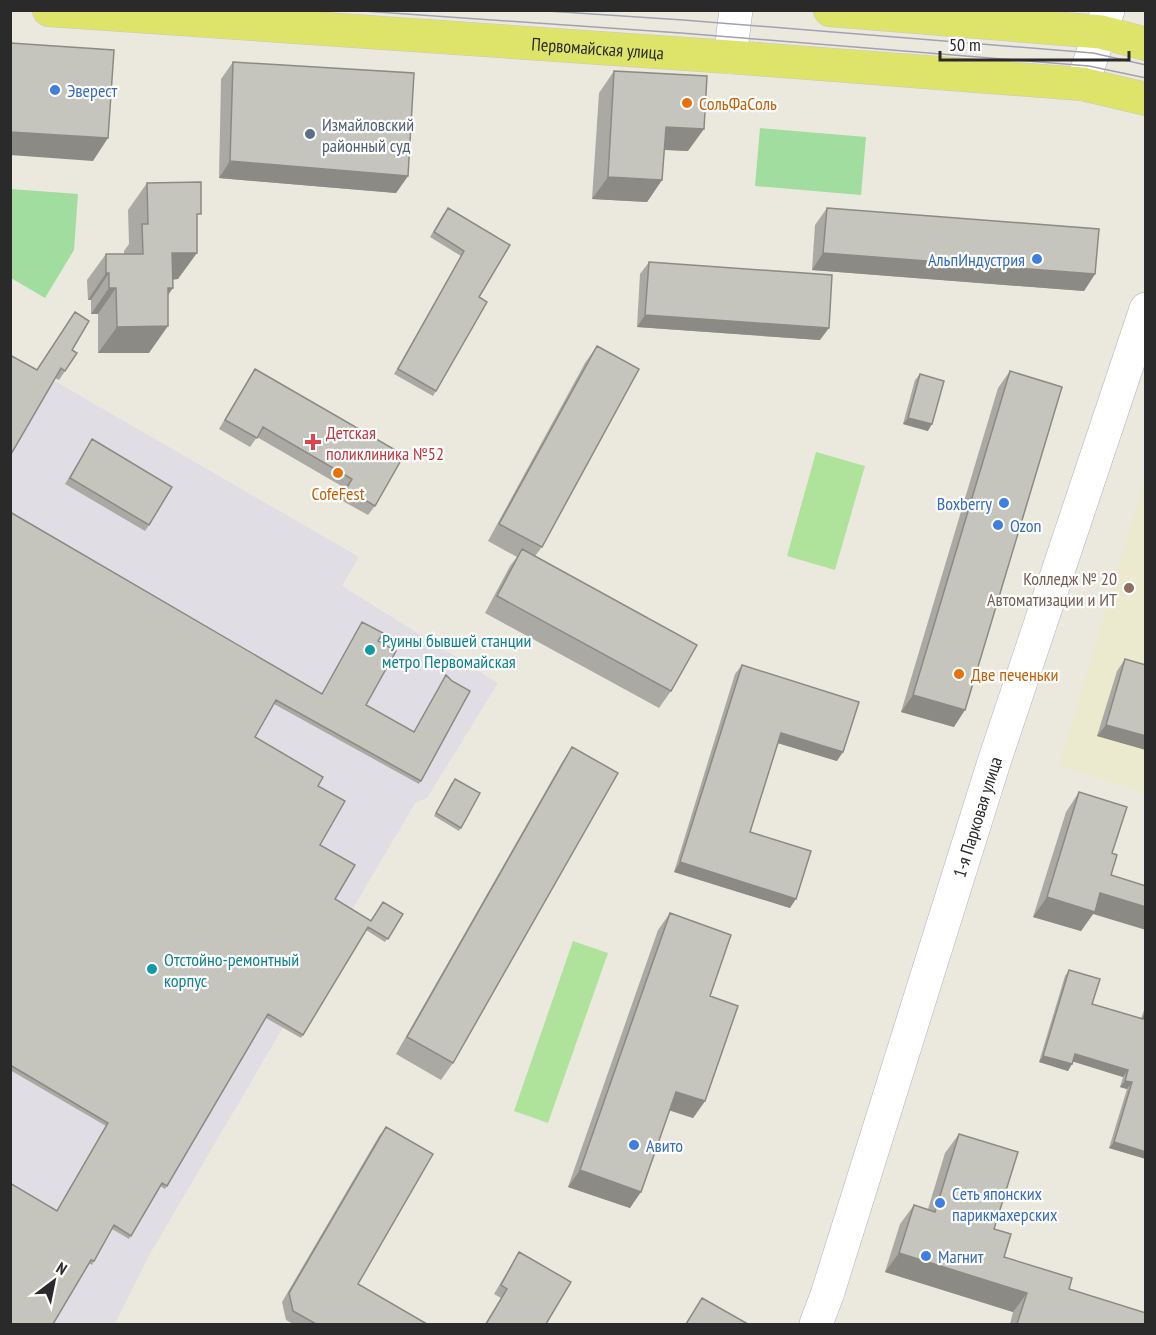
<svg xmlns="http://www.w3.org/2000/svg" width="1156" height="1335" font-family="'PT Sans Narrow',sans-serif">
  <rect width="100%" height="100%" fill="#ebe9dd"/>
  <path fill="#e1dde4" d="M 10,355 L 359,557 L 342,586 L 498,683 L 427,798 L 415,803 L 151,1252 L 115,1324 L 11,1324 Z"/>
  <path fill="#ebeace" d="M 1145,478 L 1145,792 L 1059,766 Z"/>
  <path fill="#a1dd9e" d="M 760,128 L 866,137 L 861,195 L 755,186 Z
    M 11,189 L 78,194 L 74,250 L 45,298 L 11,278 Z"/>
  <path fill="#afe39b" d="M 816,452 L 865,466 L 835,570 L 787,556 Z
    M 573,941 L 608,953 L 548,1123 L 514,1111 Z"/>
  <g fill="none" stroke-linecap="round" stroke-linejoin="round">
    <defs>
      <g id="minor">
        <path d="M 730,57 L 736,10"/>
        <path d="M 1082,84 L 1108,10"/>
        <path id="s1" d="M 816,1324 L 827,1295 L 994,762 L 1146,309"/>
      </g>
      <g id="major">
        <path id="s2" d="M 49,10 L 730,57 L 1082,84 L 1146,99"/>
        <path d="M 830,10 L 1101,32 L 1146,44"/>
      </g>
    </defs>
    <use href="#minor" stroke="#b2b1bc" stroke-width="34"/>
    <use href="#major" stroke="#c8c8c8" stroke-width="34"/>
    <use href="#minor" stroke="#fff" stroke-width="33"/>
    <use href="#major" stroke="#dde469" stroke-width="33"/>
    <path stroke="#a3a0b3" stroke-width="1.5" d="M 349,10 L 681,33 L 1089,66 L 1146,78
      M 532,10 L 683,20 L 1093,53 L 1146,65"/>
  </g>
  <path fill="#aaa9a3" d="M 233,62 L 408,176 L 396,193 L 219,178 L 221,79 Z
    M 614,71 L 688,151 L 664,150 L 662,180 L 647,202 L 592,199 L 599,93 Z
    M 147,183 L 197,220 L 178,279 L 173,280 L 149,353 L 98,353 L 98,314 L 91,314 L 91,300 L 88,300 L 87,280 L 106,254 L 124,254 L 124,251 L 129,244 L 128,210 Z
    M 827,208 L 1095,274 L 1084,291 L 812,270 L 815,225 Z
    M 444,213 L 510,245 L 479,297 L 436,391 L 433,396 L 394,374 L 461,256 L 430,237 Z
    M 649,262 L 820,340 L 637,327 L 640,274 Z
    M 75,312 L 72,350 L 65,371 L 59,380 L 37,370 Z
    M 597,346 L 542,547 L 535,556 L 671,691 L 659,708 L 485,613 L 510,566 L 517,557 L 488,541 L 585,363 Z
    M 255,369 L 404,455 L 375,506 L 368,515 L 339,499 L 345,488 L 257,437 L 250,447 L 219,429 L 249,378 Z
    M 1010,371 L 954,727 L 901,712 L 998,388 Z
    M 920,374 L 928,431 L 903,424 L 915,380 Z
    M 92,439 L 149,525 L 145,531 L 65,484 Z
    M 10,512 L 322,694 L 378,641 L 366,705 L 421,781 L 419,784 L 274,704 L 255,737 L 318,786 L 320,845 L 335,899 L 371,921 L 403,914 L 385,942 L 366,930 L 301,1038 L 266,1018 L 165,1189 L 160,1186 L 129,1239 L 112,1229 L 92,1265 L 89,1263 L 57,1211 L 106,1126 L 10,1070 Z
    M 1125,659 L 1146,665 L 1146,750 L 1097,736 L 1117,671 Z
    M 742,665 L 837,761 L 778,743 L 750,832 L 790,908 L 674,872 L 735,674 Z
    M 572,747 L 453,1063 L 441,1080 L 396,1054 L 561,764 Z
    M 452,782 L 461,828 L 459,831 L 434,816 Z
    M 1079,792 L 1093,914 L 1081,931 L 1033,917 L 1066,812 Z
    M 670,913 L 710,996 L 705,1101 L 693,1118 L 670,1110 L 630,1208 L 568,1187 L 658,930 Z
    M 1069,970 L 1092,1004 L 1141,1019 L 1146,1004 L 1146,1159 L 1109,1148 L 1127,1089 L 1120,1087 L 1123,1077 L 1073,1061 L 1068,1071 L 1039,1062 L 1065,976 Z
    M 386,1127 L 358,1284 L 427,1324 L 293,1324 L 286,1320 L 282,1302 L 379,1136 Z
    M 959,1134 L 1004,1257 L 1069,1289 L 1146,1324 L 1010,1324 L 1013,1312 L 885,1272 L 900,1224 L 914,1205 L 928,1209 L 945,1153 Z
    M 519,1252 L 546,1324 L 485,1324 L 501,1298 L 494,1294 L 513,1262 Z"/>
  <path fill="#8b8a84" d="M 666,127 L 704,129 L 688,151 L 650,149 Z
    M 10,132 L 108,138 L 93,161 L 10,155 Z
    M 230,161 L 408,176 L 396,193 L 219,178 Z
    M 608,177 L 662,180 L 647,202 L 592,199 Z
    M 172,253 L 197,253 L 178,279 L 154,280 Z
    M 823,253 L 1095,274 L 1084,291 L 812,270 Z
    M 106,273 L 109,273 L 91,300 L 88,300 Z
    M 109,288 L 116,288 L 98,314 L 91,314 Z
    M 168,288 L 173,288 L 154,315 Z
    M 645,315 L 829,328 L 820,340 L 637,327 Z
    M 168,326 L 149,353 L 98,353 L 117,327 Z
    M 908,418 L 932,424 L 928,431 L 903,424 Z
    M 913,695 L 965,710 L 954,727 L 901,712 Z
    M 1106,725 L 1146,736 L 1146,750 L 1097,736 Z
    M 781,733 L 843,752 L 837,761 L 774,742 Z
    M 680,862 L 796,899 L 790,908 L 674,872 Z
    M 1100,893 L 1146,907 L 1146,930 L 1093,914 L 1081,931 L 1033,917 L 1047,897 Z
    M 1075,1054 L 1128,1070 L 1123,1077 L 1071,1061 Z
    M 1043,1056 L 1072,1064 L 1068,1071 L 1039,1062 Z
    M 1125,1081 L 1132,1082 L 1127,1089 L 1120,1087 Z
    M 676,1092 L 705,1101 L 693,1118 L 665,1109 Z
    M 1114,1142 L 1146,1152 L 1146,1159 L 1109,1148 Z
    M 580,1170 L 641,1192 L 630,1208 L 568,1187 Z
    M 899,1253 L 1027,1293 L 1013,1312 L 885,1272 Z"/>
  <path fill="#c6c5bd" stroke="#8b8a84" stroke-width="1.5" d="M 10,43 L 114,50 L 108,138 L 10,132 Z
    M 233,62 L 414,73 L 408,176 L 230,161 Z
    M 614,71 L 707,76 L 704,129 L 666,127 L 662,180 L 608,177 Z
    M 201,182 L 201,214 L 197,214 L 197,253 L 172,253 L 173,288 L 168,288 L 168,326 L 117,327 L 116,288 L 109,288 L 109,273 L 106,273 L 106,254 L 143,254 L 142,224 L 148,224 L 147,183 Z
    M 448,208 L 510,245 L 479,297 L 487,302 L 436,391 L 398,369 L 464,251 L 434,232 Z
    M 827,208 L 1099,229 L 1095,274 L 823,253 Z
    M 649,262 L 832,275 L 829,328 L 645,315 Z
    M 75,312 L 89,321 L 72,350 L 77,353 L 65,371 L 61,368 L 10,456 L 10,355 L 37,370 Z
    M 597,346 L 639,369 L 542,547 L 499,524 Z
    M 255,369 L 404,455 L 375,506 L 346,489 L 352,479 L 263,427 L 257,438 L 225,420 Z
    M 1010,371 L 1062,387 L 965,710 L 913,695 Z
    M 920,374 L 944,381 L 932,424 L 908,418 Z
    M 92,439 L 172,487 L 149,525 L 70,478 Z
    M 10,512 L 322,694 L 362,622 L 383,633 L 378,641 L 396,651 L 366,705 L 414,732 L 446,675 L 452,681 L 470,691 L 421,781 L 276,700 L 255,737 L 323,777 L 318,786 L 345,801 L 320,845 L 355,865 L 335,899 L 371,921 L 383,902 L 403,914 L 388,939 L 368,927 L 303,1035 L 268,1014 L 167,1186 L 162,1183 L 131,1236 L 114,1225 L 94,1261 L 91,1260 L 53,1324 L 10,1324 L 10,1183 L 57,1211 L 108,1123 L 10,1065 Z
    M 522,549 L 697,645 L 671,691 L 497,596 Z
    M 1125,659 L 1146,665 L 1146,736 L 1106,725 Z
    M 742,665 L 859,702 L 843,752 L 781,733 L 750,832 L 811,851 L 796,899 L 680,862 Z
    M 572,747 L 618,773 L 453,1063 L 407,1037 Z
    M 455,779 L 480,793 L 461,828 L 436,813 Z
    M 1079,792 L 1127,807 L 1112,853 L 1117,855 L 1111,875 L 1146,886 L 1146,907 L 1100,893 L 1095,912 L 1047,897 Z
    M 670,913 L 731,935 L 710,996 L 738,1006 L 705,1101 L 676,1092 L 641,1192 L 580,1170 Z
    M 1069,970 L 1100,979 L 1092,1004 L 1143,1019 L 1146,1012 L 1146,1152 L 1114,1142 L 1132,1082 L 1125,1081 L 1128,1070 L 1075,1054 L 1072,1064 L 1043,1056 Z
    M 386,1127 L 433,1154 L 358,1284 L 427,1324 L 316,1324 L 293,1311 L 289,1293 Z
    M 959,1134 L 1018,1152 L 994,1229 L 1011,1234 L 1004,1257 L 1072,1278 L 1069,1289 L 1146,1313 L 1146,1324 L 1017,1324 L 1027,1293 L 899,1253 L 914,1205 L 935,1212 Z
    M 519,1252 L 571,1282 L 546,1324 L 486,1324 L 507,1289 L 501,1285 Z
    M 702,1298 L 748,1324 L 686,1324 Z"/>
  <g fill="#3f7fe0" stroke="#fff" stroke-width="2">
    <circle cx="55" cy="90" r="6"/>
    <circle cx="1037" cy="259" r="6"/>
    <circle cx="1004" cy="503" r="6"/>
    <circle cx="998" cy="525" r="6"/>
    <circle cx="634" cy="1145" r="6"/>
    <circle cx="940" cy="1203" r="6"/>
    <circle cx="926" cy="1256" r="6"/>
  </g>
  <g fill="#e8710a" stroke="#fff" stroke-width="2">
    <circle cx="687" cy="103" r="6"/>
    <circle cx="338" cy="473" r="6"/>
    <circle cx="959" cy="674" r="6"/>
  </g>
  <circle fill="#5c6f8a" stroke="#fff" stroke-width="2" cx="310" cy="134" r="6"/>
  <path fill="#e0444e" stroke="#fff" stroke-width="2" d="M310 433h6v6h6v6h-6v6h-6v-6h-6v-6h6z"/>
  <circle fill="#8d6e63" stroke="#fff" stroke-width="2" cx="1129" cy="588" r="6"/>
  <g fill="#0f9aa8" stroke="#fff" stroke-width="2">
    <circle cx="370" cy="650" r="6"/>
    <circle cx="152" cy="969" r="6"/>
  </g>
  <g text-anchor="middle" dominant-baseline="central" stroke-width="4.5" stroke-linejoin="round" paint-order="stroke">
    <g font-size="18" fill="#2a2a2a" stroke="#fff">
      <text stroke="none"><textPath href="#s2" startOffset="550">Первомайская улица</textPath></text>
      <text stroke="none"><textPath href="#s1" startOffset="532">1-я Парковая улица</textPath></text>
    </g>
    <g font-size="18" fill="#366cbe" stroke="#fff" text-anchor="start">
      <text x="67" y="90">Эверест</text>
      <text x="1025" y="259" text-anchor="end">АльпИндустрия</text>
      <text x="992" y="503" text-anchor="end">Boxberry</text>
      <text x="1010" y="525">Ozon</text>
      <text x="646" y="1145">Авито</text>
      <text x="952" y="1193">Сеть японских<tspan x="952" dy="21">парикмахерских</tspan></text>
      <text x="938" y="1256">Магнит</text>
    </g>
    <g font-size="18" fill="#c56008" stroke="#fff" text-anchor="start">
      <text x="699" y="103">СольФаСоль</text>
      <text x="338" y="493" text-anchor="middle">CofeFest</text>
      <text x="971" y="674">Две печеньки</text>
    </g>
    <g font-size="18" fill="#4e5e75" stroke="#fff" text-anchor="start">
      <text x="322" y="124">Измайловский<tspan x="322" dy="21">районный суд</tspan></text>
    </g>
    <g font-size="18" fill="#be3a42" stroke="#fff" text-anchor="start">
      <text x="326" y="432">Детская<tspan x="326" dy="21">поликлиника №52</tspan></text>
    </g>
    <g font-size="18" fill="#785e54" stroke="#fff" text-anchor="end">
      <text x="1117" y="578">Колледж № 20<tspan x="1117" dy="21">Автоматизации и ИТ</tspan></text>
    </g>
    <g font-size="18" fill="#0d838f" stroke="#fff" text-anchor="start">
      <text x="382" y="640">Руины бывшей станции<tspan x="382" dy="21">метро Первомайская</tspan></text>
      <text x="164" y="959">Отстойно-ремонтный<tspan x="164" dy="21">корпус</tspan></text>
    </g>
  </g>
  <rect width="1156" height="1335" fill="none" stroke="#2a2a2a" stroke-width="24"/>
  <g transform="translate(54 1281) rotate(32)" stroke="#ffffff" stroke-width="4.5" paint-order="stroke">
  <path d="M0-4.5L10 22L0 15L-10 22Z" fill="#2a2a2a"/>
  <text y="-9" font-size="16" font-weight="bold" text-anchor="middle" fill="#2a2a2a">N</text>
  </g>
  <path d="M940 51v9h189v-9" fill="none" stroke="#2a2a2a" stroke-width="3"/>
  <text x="949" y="51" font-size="18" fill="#2a2a2a" stroke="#ffffff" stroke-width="4.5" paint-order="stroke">50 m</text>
</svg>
